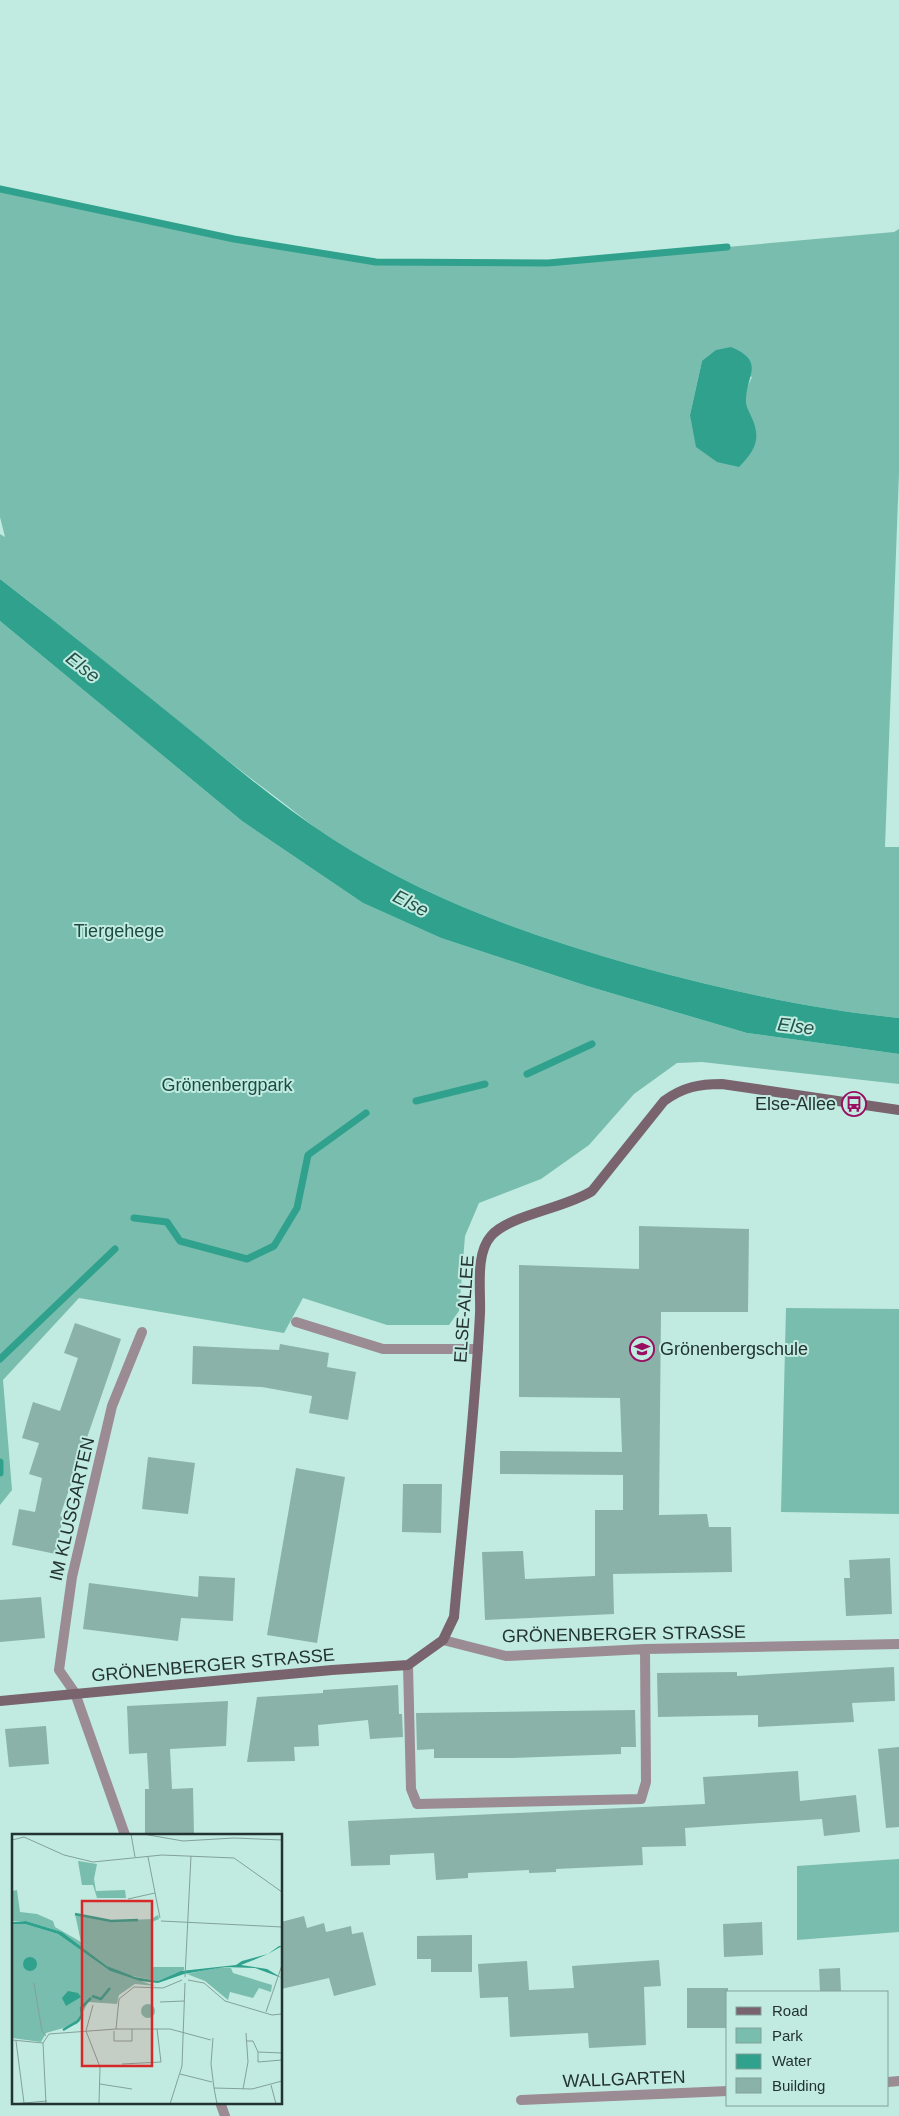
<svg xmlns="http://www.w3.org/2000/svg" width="899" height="2116" font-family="Arial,sans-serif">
  <rect width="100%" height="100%" fill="#c1ebe0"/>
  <path fill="#79bdae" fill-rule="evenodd" d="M 0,189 L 234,239 L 376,262 L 548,263 L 894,232 L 899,229 L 899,473 L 885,847 L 899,847 L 899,1018 C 809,1009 720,989 633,965 C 527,935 424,898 331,838 C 306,822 282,801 257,783 C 170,717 87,645 0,579 L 0,534 L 5,537 L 0,517 ZM 702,361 L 752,377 L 746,390 L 746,404 L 690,415 Z
    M 0,621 L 242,821 L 363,903 L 441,938 L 587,986 L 747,1033 L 899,1054 L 899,1084 L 702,1062 L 677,1063 L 634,1094 L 589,1145 L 541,1179 L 479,1203 L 465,1236 L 459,1311 L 449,1325 L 387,1325 L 303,1298 L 284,1333 L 79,1298 L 3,1380 L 12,1490 L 0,1505 Z
    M 786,1308 L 899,1309 L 899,1514 L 781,1512 Z
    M 899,1859 L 899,1932 L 797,1940 L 797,1866 Z"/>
  <path fill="#30a18d" d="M 731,347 C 767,362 745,376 746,402 C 746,407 749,411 751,416 C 762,439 755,450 739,467 L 717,462 L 696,447 L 690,415 L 702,361 L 716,350 Z
    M 0,579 C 68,631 134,685 201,739 C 243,773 286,809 331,838 C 424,898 527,935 633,965 C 720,989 809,1009 899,1018 L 899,1054 L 747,1033 L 587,986 L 441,938 L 363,903 L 242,821 L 0,621 Z"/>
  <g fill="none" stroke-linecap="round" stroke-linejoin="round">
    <path stroke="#30a18d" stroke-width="7" d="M 0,189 L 234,239 L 376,262 L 548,263 L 727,247
      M 527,1074 L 592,1044
      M 416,1101 L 485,1084
      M 134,1218 L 167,1222 L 180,1241 L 247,1259 L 274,1246 L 297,1208 L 308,1155 L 366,1113
      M 0,1359 L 115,1249
      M 0,1462 L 0,1473"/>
  </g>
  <path fill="#8ab2a8" d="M 639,1226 L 749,1229 L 748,1312 L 661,1312 L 659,1515 L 707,1514 L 709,1527 L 731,1527 L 732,1572 L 613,1574 L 614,1614 L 485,1620 L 482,1552 L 523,1551 L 525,1579 L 595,1576 L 595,1510 L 623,1510 L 623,1475 L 500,1474 L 500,1451 L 622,1452 L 620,1398 L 519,1397 L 519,1265 L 639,1269 Z
    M 75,1323 L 121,1339 L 60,1516 L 63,1517 L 56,1554 L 12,1545 L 19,1509 L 35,1512 L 42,1478 L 29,1474 L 39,1443 L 22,1438 L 33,1402 L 60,1411 L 78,1358 L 64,1353 Z
    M 280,1344 L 329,1353 L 327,1367 L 356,1372 L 348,1420 L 309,1413 L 312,1396 L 262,1387 L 192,1384 L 193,1346 L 279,1350 Z
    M 148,1457 L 195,1463 L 188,1514 L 142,1509 Z
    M 296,1468 L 345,1477 L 317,1643 L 267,1635 Z
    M 403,1484 L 442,1484 L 441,1533 L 402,1532 Z
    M 890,1558 L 892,1614 L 846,1616 L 844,1578 L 850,1578 L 849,1560 Z
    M 199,1576 L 235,1578 L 233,1621 L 181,1618 L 178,1641 L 83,1629 L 89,1583 L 198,1597 Z
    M 41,1597 L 45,1638 L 0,1642 L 0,1600 Z
    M 894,1667 L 895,1701 L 852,1703 L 854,1722 L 758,1727 L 758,1715 L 658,1717 L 657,1673 L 737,1672 L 737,1676 Z
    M 398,1685 L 399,1714 L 402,1714 L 403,1737 L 370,1739 L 368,1720 L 318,1725 L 319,1746 L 294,1747 L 295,1761 L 247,1762 L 257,1697 L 323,1693 L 323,1690 Z
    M 228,1701 L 226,1746 L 170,1749 L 172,1789 L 193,1788 L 194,1835 L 145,1835 L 145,1789 L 149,1789 L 147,1753 L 129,1754 L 127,1706 Z
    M 635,1710 L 636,1747 L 621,1747 L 621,1754 L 513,1758 L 434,1758 L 434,1749 L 417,1750 L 416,1713 Z
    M 46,1726 L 49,1764 L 9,1767 L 5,1729 Z
    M 899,1747 L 899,1827 L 886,1828 L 878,1749 Z
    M 798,1771 L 800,1801 L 856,1795 L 860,1832 L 824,1836 L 822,1819 L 685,1828 L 686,1846 L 642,1847 L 643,1865 L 556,1869 L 556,1872 L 529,1873 L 529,1870 L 468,1873 L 468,1878 L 436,1880 L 434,1853 L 390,1855 L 390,1865 L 351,1866 L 348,1821 L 705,1804 L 703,1777 Z
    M 304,1916 L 307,1928 L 324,1923 L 326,1932 L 351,1926 L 352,1934 L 363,1932 L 376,1985 L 334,1996 L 329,1978 L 281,1989 L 281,1922 Z
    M 762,1922 L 763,1955 L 724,1957 L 723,1924 Z
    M 472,1935 L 472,1972 L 431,1972 L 431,1959 L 417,1959 L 417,1936 Z
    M 659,1960 L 661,1986 L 644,1987 L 646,2045 L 589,2048 L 588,2033 L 510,2037 L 508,1997 L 480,1998 L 478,1964 L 527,1961 L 529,1990 L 574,1988 L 572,1966 Z
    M 840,1968 L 841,1992 L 820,1992 L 819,1969 Z
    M 687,1988 L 728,1988 L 728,2028 L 687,2028 Z"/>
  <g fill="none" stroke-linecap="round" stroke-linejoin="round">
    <path stroke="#9b8b92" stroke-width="10" d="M 296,1322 L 383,1349 L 478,1349"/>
    <path stroke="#9b8b92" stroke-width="10" d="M 443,1640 L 506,1656 L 645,1649 L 899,1644
      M 408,1665 L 411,1789 L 417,1804 L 641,1799 L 646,1782 L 645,1649
      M 125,1835 L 75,1693 L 59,1670 L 72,1577 L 112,1406 L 142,1332
      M 888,2082 L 899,2081
      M 521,2100 L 728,2091
      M 220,2102 L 225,2116"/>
    <path stroke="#79636c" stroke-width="10" d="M 0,1701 L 332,1670 L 408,1665 L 443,1640 L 454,1617 C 463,1516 475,1415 480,1313 C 481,1290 475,1254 491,1236 C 509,1215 566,1208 592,1191 L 664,1101 C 683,1087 699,1084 722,1084 L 899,1110"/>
  </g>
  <defs>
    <symbol id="bus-ring" viewBox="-11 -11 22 22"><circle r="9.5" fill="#c1ebe0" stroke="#990e61" stroke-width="1.5"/><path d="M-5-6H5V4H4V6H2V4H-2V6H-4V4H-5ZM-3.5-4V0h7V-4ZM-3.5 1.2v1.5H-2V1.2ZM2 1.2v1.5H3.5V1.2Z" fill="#990e61"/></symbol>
    <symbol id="school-ring" viewBox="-11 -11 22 22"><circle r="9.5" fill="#c1ebe0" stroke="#990e61" stroke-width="1.5"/><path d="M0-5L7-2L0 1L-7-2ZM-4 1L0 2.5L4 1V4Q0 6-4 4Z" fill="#990e61"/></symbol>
  </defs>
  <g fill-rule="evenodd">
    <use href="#bus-ring" x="840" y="1090" width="28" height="28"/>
    <use href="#school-ring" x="628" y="1335" width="28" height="28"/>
  </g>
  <g text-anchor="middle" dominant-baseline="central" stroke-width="4" stroke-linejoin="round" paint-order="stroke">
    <g font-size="18" fill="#1c4b42" stroke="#c1ebe0">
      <text x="119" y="931">Tiergehege</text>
      <text x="227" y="1085">Grönenbergpark</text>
    </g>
    <g font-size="18" fill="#23332f" stroke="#c1ebe0" text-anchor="end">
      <text x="836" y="1104">Else-Allee</text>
      <text x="660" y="1349" text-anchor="start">Grönenbergschule</text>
    </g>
    <g font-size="18" fill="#23332f" stroke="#c1ebe0">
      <text transform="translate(464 1309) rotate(-86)">ELSE-ALLEE</text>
      <text transform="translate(72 1509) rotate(-77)">IM KLUSGARTEN</text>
      <text transform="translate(624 1634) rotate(-1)">GRÖNENBERGER STRASSE</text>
      <text transform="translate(213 1665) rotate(-5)">GRÖNENBERGER STRASSE</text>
      <text transform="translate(624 2079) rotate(-2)">WALLGARTEN</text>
    </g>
    <g font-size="19" font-style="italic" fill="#235248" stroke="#c1ebe0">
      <text transform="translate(83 667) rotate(38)">Else</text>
      <text transform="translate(411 903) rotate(27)">Else</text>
      <text transform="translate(796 1026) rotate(7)">Else</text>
    </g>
  </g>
  <g transform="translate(12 1834)">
    <rect width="270" height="270" fill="#c1ebe0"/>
    <path d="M 66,27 L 85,30 L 82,45 L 84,57 L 113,56 L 114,64 L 85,64 L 81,51 L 70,51 ZM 5,56 L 8,78 L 25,80 L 41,87 L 43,93 L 69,108 L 63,80 L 99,87 L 139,85 L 146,81 L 147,85 L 140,88 L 139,133 L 172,133 L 172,136 L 146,147 L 115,141 L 95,132 L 50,98 L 14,87 L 0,87 L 0,57 ZM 0,90 L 13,90 L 46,100 L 98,137 L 144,152 L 123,150 L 107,161 L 105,170 L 76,168 L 65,190 L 34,199 L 29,208 L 0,204 ZM 210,133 L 219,134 L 221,139 L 260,151 L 259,158 L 247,154 L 241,164 L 218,158 L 216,166 L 193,147 L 175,140 ZM129 177a7 7 0 1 1 14 0a7 7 0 1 1-14 0Z" fill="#79bdae"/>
    <path d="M 14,87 L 50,98 L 95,132 L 123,143 L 146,147 L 169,137 L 224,131 L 230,127 L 256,120 L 267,112 L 270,112 L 256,120 L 229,131 L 255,135 L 270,144 L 243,134 L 212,133 L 172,140 L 146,149 L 128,147 L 98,137 L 46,100 L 13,90 L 0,90 L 0,88 ZM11 130a7 7 0 1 1 14 0a7 7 0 1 1-14 0ZM 56,157 L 66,159 L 69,163 L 54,172 L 50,164 Z" fill="#30a18d"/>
    <path fill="none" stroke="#30a18d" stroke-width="2.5" d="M 63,80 L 99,87 L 126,86M 80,162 L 89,165 L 98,154M 51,196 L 66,187 L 70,181 L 69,174 L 79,164"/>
    <path fill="none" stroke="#82a199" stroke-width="1" d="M 119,0 L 123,23M 131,0 L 171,7 L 222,4 L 270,6M 0,6 L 12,3 L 52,21 L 81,28 L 150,21 L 222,24 L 270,58M 136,23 L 148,84M 116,65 L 143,59M 149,87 L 270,93M 173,143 L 179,22M 176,146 L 192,149 L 213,167 L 260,181 L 270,180M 22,149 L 30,197 L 34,202M 148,168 L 172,167M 81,171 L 74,197 L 88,233 L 87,270M 254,178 L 270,131M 104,195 L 107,165 L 122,153 L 151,154 L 170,146M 102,197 L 102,207 L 120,207 L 120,195M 201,204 L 199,230 L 202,254 L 240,255 L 270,247M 0,206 L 31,209M 4,207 L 12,269M 234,207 L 241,207 L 246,218 L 270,219M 246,218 L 246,228 L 270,226M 110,230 L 149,228 L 145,195M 168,240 L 200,248M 88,250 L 120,255M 259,251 L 264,270M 202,254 L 205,270M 231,255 L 236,228 L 234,199M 0,270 L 35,267M 34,270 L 31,209 L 37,200 L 104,195 L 158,195 L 199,206M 158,270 L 170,232 L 173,149"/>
    <path fill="#d62828" fill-opacity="0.15" stroke="#d62828" stroke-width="2.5" d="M 70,67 L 140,67 L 140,232 L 70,232 Z"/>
    <rect width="270" height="270" fill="none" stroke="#23332f" stroke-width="2.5"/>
  </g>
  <rect x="726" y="1991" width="162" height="115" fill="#c1ebe0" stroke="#82a199"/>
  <rect x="736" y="2007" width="25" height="8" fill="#79636c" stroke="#82a199"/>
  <text x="772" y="2016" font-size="15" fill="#23332f">Road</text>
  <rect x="736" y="2028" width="25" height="15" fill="#79bdae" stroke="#82a199"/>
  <text x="772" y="2041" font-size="15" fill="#23332f">Park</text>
  <rect x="736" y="2054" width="25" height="15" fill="#30a18d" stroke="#82a199"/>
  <text x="772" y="2066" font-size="15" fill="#23332f">Water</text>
  <rect x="736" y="2078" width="25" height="15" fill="#8ab2a8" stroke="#82a199"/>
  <text x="772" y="2091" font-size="15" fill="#23332f">Building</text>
</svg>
